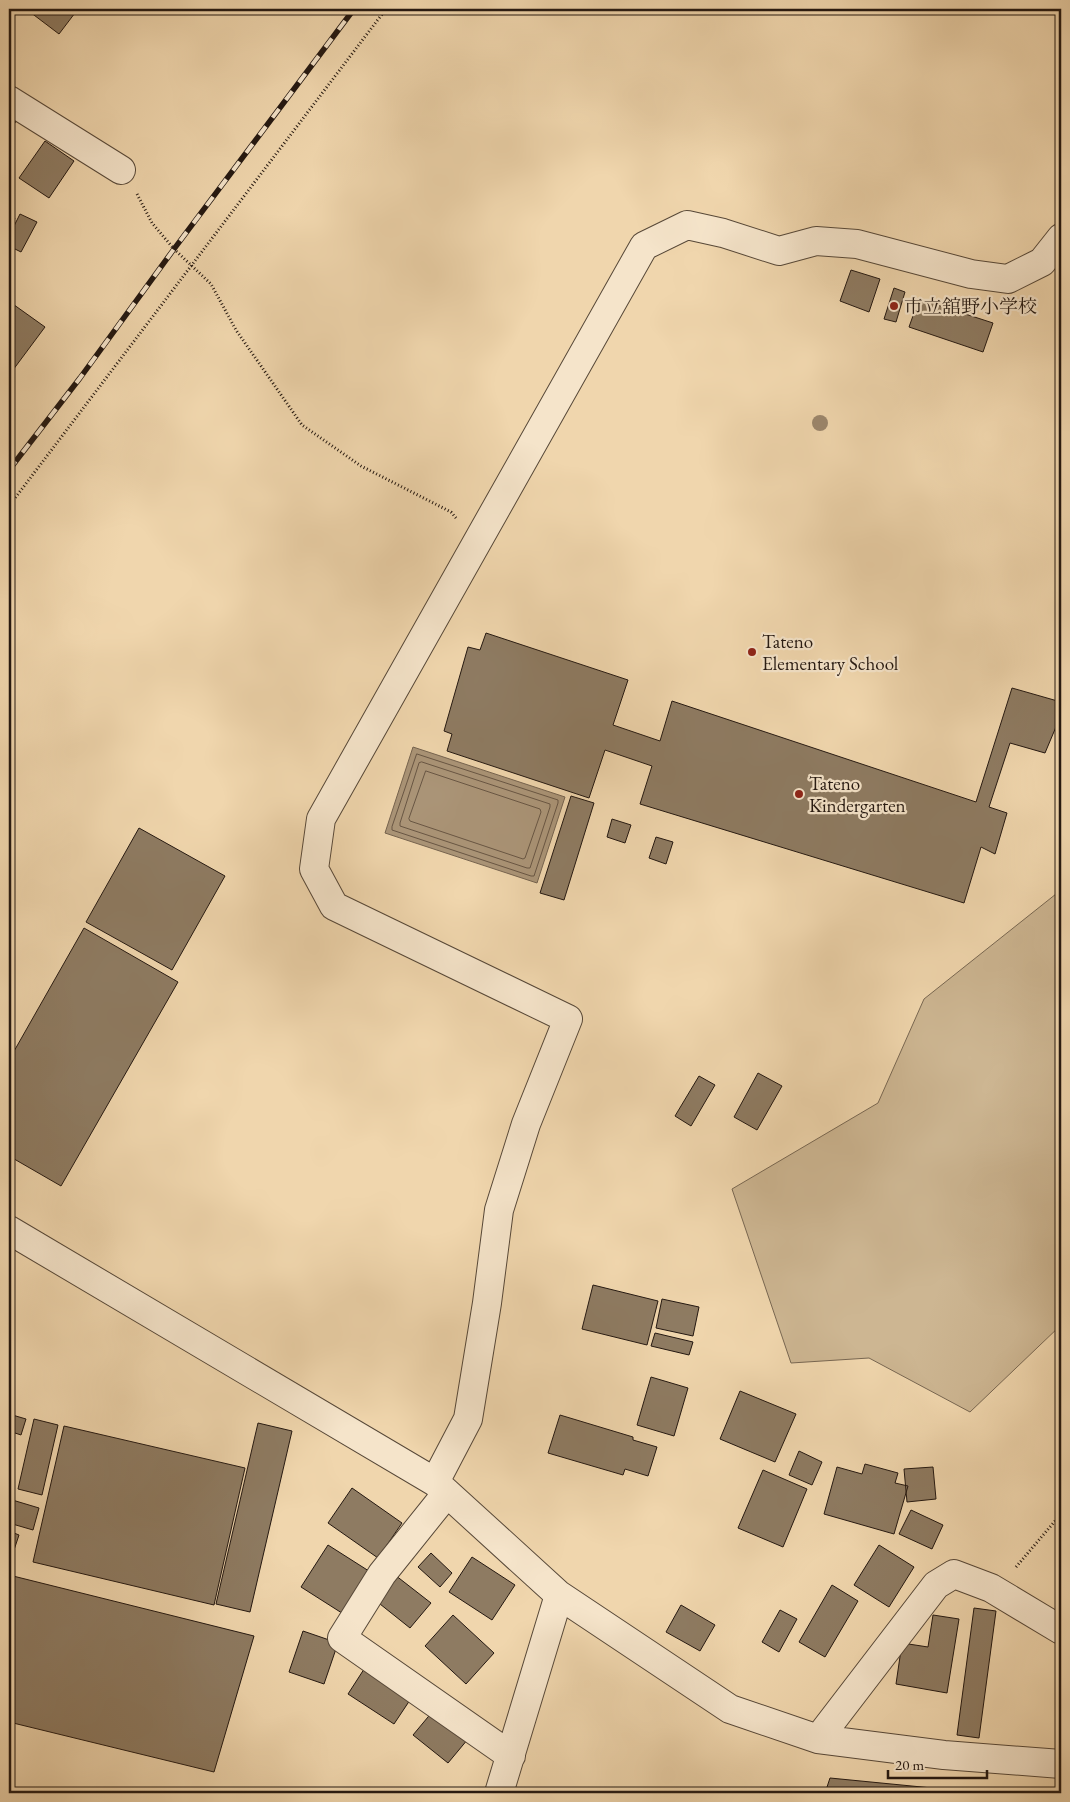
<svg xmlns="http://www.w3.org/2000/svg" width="1070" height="1802" font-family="'EB Garamond','Noto Serif JP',serif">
  <rect width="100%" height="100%" fill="#f0d6ad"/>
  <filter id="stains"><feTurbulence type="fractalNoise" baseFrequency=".004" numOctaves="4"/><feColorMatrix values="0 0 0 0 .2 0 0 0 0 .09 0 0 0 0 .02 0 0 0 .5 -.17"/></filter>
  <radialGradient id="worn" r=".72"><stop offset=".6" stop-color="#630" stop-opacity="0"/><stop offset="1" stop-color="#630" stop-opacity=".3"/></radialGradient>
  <path fill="#cdb692" stroke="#786752" d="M 1061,890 L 1061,1325 L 970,1412 L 869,1358 L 791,1363 L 732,1189 L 878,1103 L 924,999 Z"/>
  <path fill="#ab9578" stroke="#75634f" d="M 413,747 L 565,797 L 537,883 L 385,833 Z"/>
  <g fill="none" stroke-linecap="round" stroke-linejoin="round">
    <path stroke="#685644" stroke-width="1" d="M 417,754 L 558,800 L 558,803 L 534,876 L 531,876 L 392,830 L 392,827 Z
      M 422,762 L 550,804 L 550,807 L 530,868 L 527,868 L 400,826 L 400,823 L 419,763 Z
      M 426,771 L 540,809 L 541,812 L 525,858 L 523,859 L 410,821 L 409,819 Z"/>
  </g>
  <path fill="#8e7b62" stroke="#241811" d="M 26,9 L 78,9 L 59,34 Z
    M 9,117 L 16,121 L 9,133 Z
    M 45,141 L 74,161 L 49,198 L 19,178 Z
    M 20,214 L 37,222 L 21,252 L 9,246 L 9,236 Z
    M 9,215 L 15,218 L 9,230 Z
    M 851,270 L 880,279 L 869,312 L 840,301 Z
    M 894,288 L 905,292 L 896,322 L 884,319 Z
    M 919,299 L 993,323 L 983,352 L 909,327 Z
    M 10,302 L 45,327 L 10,374 L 9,304 Z
    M 486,633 L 628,680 L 613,725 L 660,741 L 672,701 L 976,802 L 1012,688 L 1061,702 L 1061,715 L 1045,753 L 1010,743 L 989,807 L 1007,813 L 995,854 L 981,847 L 964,903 L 640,804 L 652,766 L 605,750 L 589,798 L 447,751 L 452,734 L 444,731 L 468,647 L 480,650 Z
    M 571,796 L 594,803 L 564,900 L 540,893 Z
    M 612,819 L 631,825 L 625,843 L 607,837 Z
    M 139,828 L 225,876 L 172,970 L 86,922 Z
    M 656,837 L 673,842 L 666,864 L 649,858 Z
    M 84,928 L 178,982 L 61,1186 L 9,1156 L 9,1060 Z
    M 758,1073 L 782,1086 L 757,1130 L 734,1117 Z
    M 699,1076 L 715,1085 L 691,1126 L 675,1116 Z
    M 593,1285 L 658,1301 L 647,1345 L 582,1329 Z
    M 662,1299 L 699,1307 L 693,1336 L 656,1328 Z
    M 655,1333 L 693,1342 L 689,1355 L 651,1346 Z
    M 651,1377 L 688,1388 L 674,1436 L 637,1425 Z
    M 740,1391 L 796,1414 L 775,1462 L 720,1439 Z
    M 9,1414 L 26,1419 L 21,1435 L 9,1431 Z
    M 560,1415 L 633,1437 L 633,1440 L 657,1447 L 648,1476 L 625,1469 L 623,1475 L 548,1453 Z
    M 34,1419 L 58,1425 L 42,1495 L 18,1489 Z
    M 258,1423 L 292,1431 L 250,1612 L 216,1604 Z
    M 64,1426 L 245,1468 L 214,1605 L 33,1562 Z
    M 799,1451 L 822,1462 L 812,1485 L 789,1475 Z
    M 865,1464 L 898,1473 L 895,1483 L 908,1486 L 894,1534 L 824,1514 L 837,1467 L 862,1474 Z
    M 933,1467 L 936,1499 L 907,1502 L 904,1469 Z
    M 763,1470 L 807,1489 L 783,1547 L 738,1528 Z
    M 352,1488 L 402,1523 L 378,1558 L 328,1523 Z
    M 9,1499 L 39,1508 L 33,1530 L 9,1523 Z
    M 911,1510 L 943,1525 L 932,1549 L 899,1534 Z
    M 9,1531 L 19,1535 L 10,1562 L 9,1561 Z
    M 328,1545 L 372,1573 L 345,1615 L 301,1587 Z
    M 879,1545 L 914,1567 L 889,1607 L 854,1585 Z
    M 431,1553 L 452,1573 L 440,1587 L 418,1567 Z
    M 472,1557 L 515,1585 L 492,1620 L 449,1592 Z
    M 9,1575 L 254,1636 L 214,1772 L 9,1722 Z
    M 395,1575 L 431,1603 L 410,1628 L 375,1600 Z
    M 832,1585 L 858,1601 L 825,1657 L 799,1642 Z
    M 681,1605 L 715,1625 L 700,1651 L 666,1632 Z
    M 974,1608 L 996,1611 L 979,1738 L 957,1735 Z
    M 780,1610 L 797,1619 L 779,1652 L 762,1642 Z
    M 453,1615 L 494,1653 L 466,1684 L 425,1646 Z
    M 933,1615 L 959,1619 L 947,1693 L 896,1684 L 902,1643 L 928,1647 Z
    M 303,1631 L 338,1643 L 324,1684 L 289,1672 Z
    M 368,1663 L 414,1694 L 394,1724 L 348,1694 Z
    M 433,1711 L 468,1739 L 448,1763 L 413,1735 Z
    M 830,1778 L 983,1793 L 825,1793 Z"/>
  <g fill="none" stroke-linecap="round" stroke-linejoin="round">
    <defs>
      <path id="minor" d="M 9,100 L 121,170
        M 9,1230 L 435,1482 L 559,1595 L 730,1709 L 818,1739 L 944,1755 L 1061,1764
        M 435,1482 L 468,1419 L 487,1303 L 499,1210 L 526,1124 L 568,1019 L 334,906 L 314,869 L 321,819 L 644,246 L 687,225 L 723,233 L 779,251 L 816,241 L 857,244 L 971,274 L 1008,279 L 1042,262 L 1061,238
        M 447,1493 L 382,1574 L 342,1638 L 511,1756
        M 818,1739 L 936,1585 L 954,1574 L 991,1588 L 1061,1630
        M 499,1793 L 559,1595"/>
    </defs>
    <use href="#minor" stroke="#574838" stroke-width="30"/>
    <path stroke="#241811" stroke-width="3" stroke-dasharray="1 2.5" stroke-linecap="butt" d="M 137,194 L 152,223 L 174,249 L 211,284 L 236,330 L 302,425 L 361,466 L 451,512 L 456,518
      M 9,506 L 386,9
      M 1016,1567 L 1061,1514"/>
    <use href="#minor" stroke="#f5e4ca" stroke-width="28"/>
    <defs>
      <path id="rail" d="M 9,470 L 80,378 L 174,249 L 354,9"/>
    </defs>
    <use href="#rail" stroke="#241811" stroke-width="5.5"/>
    <use href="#rail" stroke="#f5e4ca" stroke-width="4" stroke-dasharray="11" stroke-linecap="butt"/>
  </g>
  <circle fill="#9c876d" cx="820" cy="423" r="8"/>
  <g fill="#8f2418" stroke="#f5e4ca" stroke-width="2">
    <circle cx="894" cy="306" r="5"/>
    <circle cx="752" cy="652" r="5"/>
    <circle cx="799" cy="794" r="5"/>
  </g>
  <g text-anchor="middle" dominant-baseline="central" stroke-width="4.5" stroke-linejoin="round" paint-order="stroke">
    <g font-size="19" fill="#241811" stroke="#f5e4ca" text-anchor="start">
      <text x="904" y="306">市立舘野小学校</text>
      <text x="762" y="641">Tateno<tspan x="762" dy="22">Elementary School</tspan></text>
      <text x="809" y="783">Tateno<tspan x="809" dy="22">Kindergarten</tspan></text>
    </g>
  </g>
  <rect width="1070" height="1802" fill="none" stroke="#f0d6ad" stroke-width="30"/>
  <rect x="10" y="10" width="1050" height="1782" fill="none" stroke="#241811" stroke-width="2.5"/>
  <rect x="15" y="15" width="1040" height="1772" fill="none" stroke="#241811"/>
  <path d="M888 1770v8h99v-8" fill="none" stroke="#241811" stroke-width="2.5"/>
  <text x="895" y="1770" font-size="15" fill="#241811" stroke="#f5e4ca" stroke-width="4" paint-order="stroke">20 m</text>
  <rect width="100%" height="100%" filter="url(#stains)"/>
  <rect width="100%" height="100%" fill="url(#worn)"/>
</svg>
